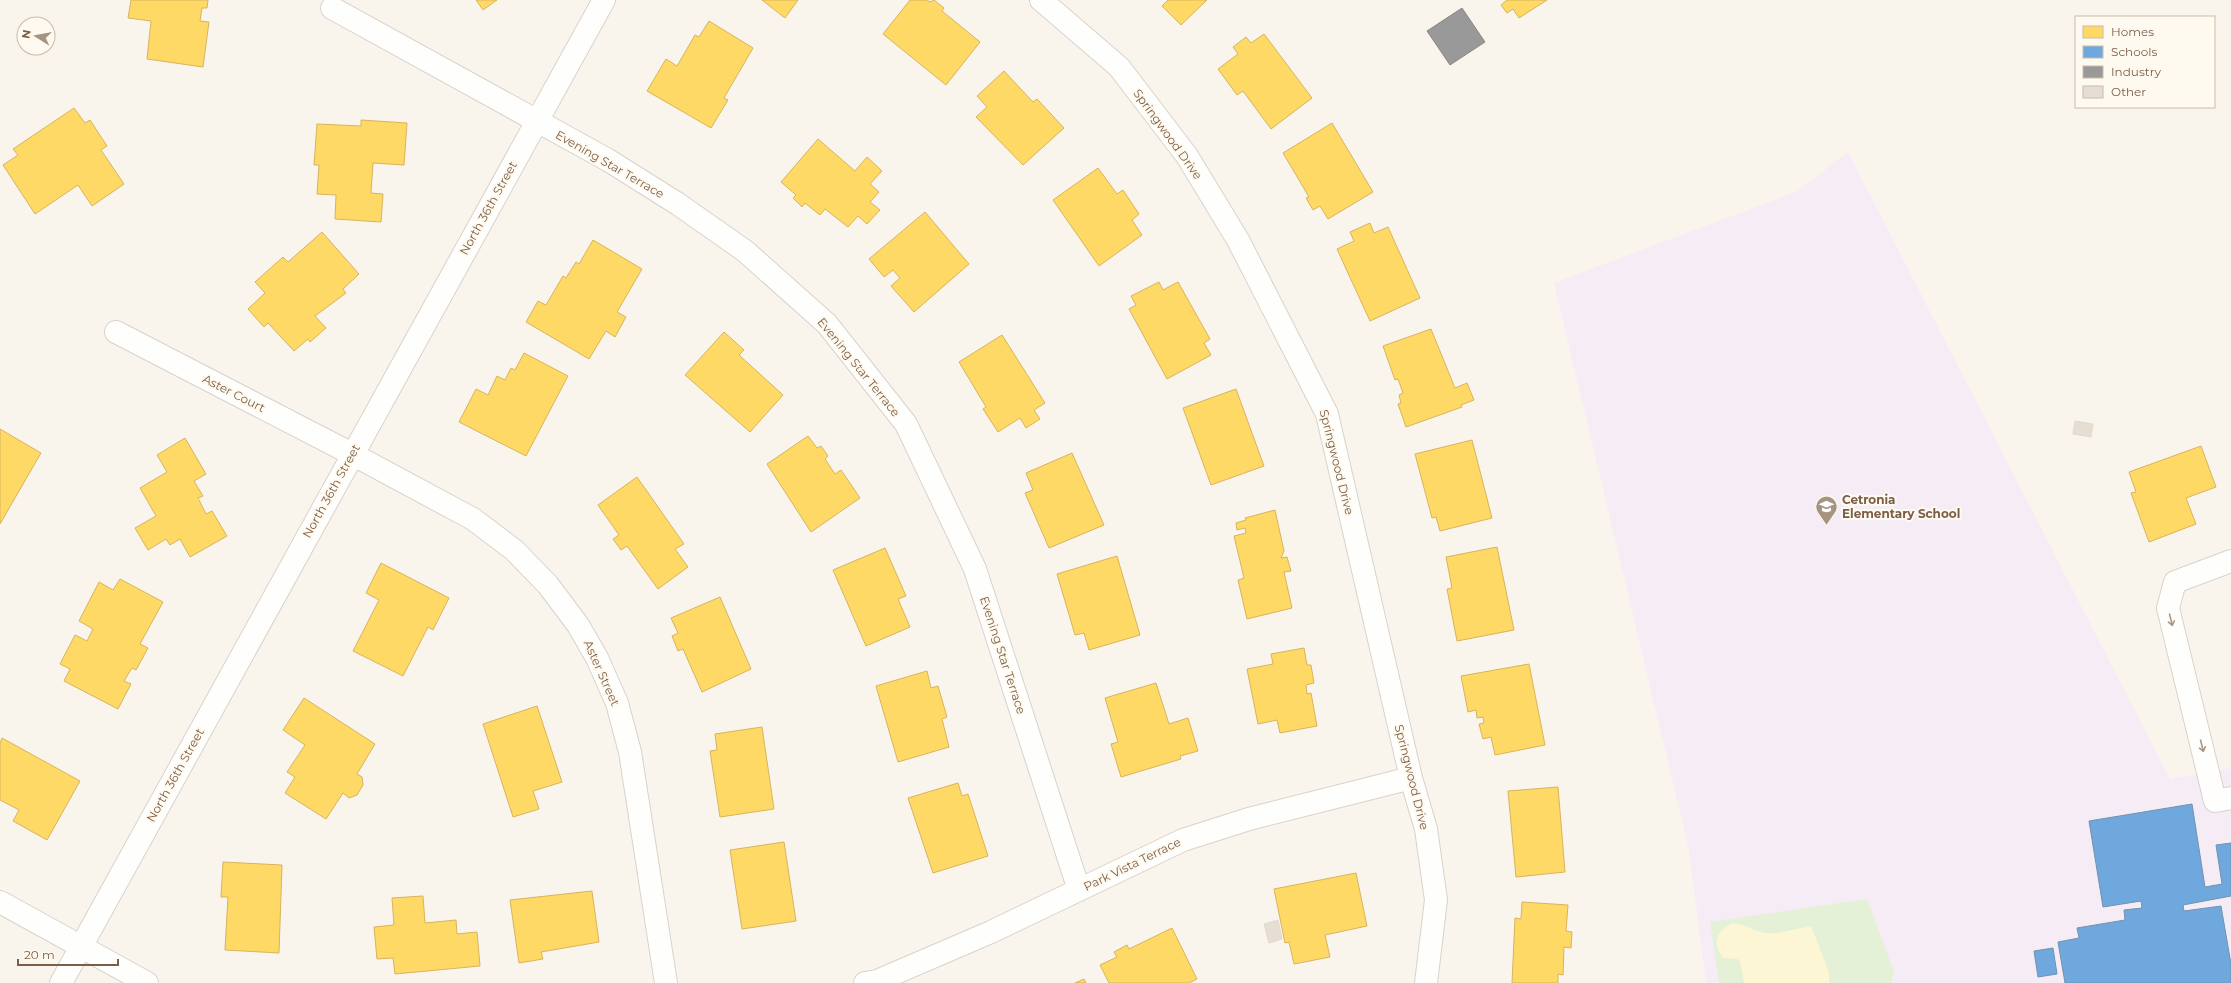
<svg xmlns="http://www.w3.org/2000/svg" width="2231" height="983" font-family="Montserrat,sans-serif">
  <rect width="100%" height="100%" fill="#f9f5ed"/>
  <path fill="#f6ecf5" d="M 1848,152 L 2170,779 L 2231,768 L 2231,983 L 1706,983 L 1689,850 L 1554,283 L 1796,192 Z"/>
  <path fill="#e4f1d6" d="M 1867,899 L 1894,972 L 1891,983 L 1719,983 L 1710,922 Z"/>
  <path fill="#fcf6d5" d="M 1733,923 C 1745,924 1753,931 1765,933 C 1776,935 1799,928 1811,926 L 1829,972 L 1829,983 L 1744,983 L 1741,965 L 1738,959 L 1723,958 C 1712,941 1716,932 1733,923 Z"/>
  <path fill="#ffd966" stroke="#d7b45d" d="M 131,0 L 208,0 L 207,8 L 202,8 L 200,21 L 209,22 L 203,67 L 147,59 L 151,21 L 128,18 Z
    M 476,0 L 497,0 L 483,10 Z
    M 762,0 L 798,0 L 785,18 Z
    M 910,0 L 927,0 L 930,2 L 934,0 L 944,8 L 942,11 L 980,42 L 946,85 L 883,34 Z
    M 1168,0 L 1207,0 L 1181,25 L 1162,6 Z
    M 1507,0 L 1547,0 L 1519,18 L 1513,9 L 1507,13 L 1501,5 Z
    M 709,21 L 753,48 L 724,98 L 728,100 L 711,128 L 647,91 L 666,59 L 677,66 L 695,35 L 699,37 Z
    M 1264,34 L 1312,98 L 1271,129 L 1243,91 L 1237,95 L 1218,69 L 1238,54 L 1233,47 L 1246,37 L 1251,43 Z
    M 1004,71 L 1033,102 L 1037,99 L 1064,128 L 1023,165 L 976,117 L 987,107 L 977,96 Z
    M 74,108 L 85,123 L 90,120 L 107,146 L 101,150 L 124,184 L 92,206 L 78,185 L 35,214 L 3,165 L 18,155 L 13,149 Z
    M 361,120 L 407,123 L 404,165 L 373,163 L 371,193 L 383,194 L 381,222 L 335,219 L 336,195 L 317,194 L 319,165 L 314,165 L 317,124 L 361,126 Z
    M 1332,123 L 1373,192 L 1328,219 L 1320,206 L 1313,210 L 1306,198 L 1309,197 L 1283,153 Z
    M 818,139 L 855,171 L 867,157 L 882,171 L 870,184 L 879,192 L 870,202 L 880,210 L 867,224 L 858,216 L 848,227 L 825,209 L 820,215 L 805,203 L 802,207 L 793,198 L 796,195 L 781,182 Z
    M 1098,168 L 1117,194 L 1123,190 L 1139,214 L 1132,220 L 1142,235 L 1099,266 L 1053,200 Z
    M 925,212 L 969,264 L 914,312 L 891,286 L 900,278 L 893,270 L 884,277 L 869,259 Z
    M 1370,223 L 1374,233 L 1388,227 L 1420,298 L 1370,321 L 1337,249 L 1354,241 L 1350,232 Z
    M 322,232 L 359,274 L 343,289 L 346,293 L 315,316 L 326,328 L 310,342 L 308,339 L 294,351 L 268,323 L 264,327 L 248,309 L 265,293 L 255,282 L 283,257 L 288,262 Z
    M 593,240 L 642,269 L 617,312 L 626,317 L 615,337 L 606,331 L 589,359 L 526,322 L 538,301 L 546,305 L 563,276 L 566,278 L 576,262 L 579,264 Z
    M 1159,282 L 1163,290 L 1178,282 L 1210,339 L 1204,343 L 1211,355 L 1167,379 L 1129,309 L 1136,305 L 1131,296 Z
    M 1431,329 L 1455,388 L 1467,383 L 1474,400 L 1461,405 L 1462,407 L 1406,427 L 1398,404 L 1401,403 L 1399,395 L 1403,393 L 1398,379 L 1395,380 L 1383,346 Z
    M 724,332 L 744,350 L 739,355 L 783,395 L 750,432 L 685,375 Z
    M 1002,335 L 1045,403 L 1034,410 L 1040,419 L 1026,428 L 1020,418 L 998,432 L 983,409 L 986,407 L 959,362 Z
    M 524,353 L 568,376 L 526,456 L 459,422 L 476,389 L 488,395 L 497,376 L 505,380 L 511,368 L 515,370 Z
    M 1236,389 L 1264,466 L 1211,485 L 1183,408 Z
    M 0,429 L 41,453 L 0,524 Z
    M 808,436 L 817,448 L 821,446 L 828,456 L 825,459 L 835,474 L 841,470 L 860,498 L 811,532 L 767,464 Z
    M 185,438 L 206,474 L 194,481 L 203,496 L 198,498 L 206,514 L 212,511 L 227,536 L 190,557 L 180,539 L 170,545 L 166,539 L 148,550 L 135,528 L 156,516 L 140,488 L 167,472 L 157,455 Z
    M 1472,440 L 1492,518 L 1440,531 L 1436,517 L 1432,518 L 1415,454 Z
    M 2201,446 L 2216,487 L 2186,498 L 2196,524 L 2149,542 L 2131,493 L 2136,492 L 2129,472 Z
    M 1072,453 L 1104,525 L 1049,548 L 1025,493 L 1033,490 L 1026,473 Z
    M 637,477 L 684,544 L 675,549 L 688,567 L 658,589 L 627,546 L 621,550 L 613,539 L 619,535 L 598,505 Z
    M 1275,510 L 1284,551 L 1281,558 L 1287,557 L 1291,571 L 1284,572 L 1292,608 L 1247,619 L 1238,580 L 1244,578 L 1234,536 L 1246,533 L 1245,528 L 1237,530 L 1236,523 L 1246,520 L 1245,518 Z
    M 1497,547 L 1514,630 L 1457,641 L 1447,589 L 1452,588 L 1446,557 Z
    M 885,548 L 906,596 L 898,599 L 910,627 L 866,646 L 833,570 Z
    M 1117,556 L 1140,635 L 1089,650 L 1084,633 L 1075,635 L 1057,574 Z
    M 381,563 L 449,598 L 433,630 L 428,627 L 403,676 L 353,651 L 379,600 L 366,593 Z
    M 120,579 L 163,602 L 140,644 L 148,648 L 136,670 L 132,668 L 124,681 L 131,684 L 118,709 L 64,681 L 70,669 L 60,664 L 75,635 L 87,641 L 93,629 L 79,621 L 99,582 L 113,590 Z
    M 720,597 L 751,669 L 702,692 L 683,649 L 678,651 L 672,636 L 678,633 L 671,618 Z
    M 1304,648 L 1307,665 L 1311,665 L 1314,683 L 1306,685 L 1307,694 L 1311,693 L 1317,726 L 1280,733 L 1277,720 L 1258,724 L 1247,669 L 1273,664 L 1271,654 Z
    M 1529,664 L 1545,745 L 1495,755 L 1491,737 L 1483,739 L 1479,724 L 1484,723 L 1483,717 L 1477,718 L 1476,710 L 1468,712 L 1461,676 Z
    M 927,671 L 931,688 L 938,686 L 947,717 L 942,719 L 949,747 L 898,762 L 876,686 Z
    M 1156,683 L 1169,724 L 1188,718 L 1198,751 L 1180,756 L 1181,759 L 1121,777 L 1111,744 L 1118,742 L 1105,698 Z
    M 304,698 L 375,744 L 357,774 L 362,777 L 363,785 L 357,795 L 349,798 L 343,793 L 326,819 L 285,793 L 295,777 L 287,772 L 305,745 L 283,730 Z
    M 537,706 L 562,782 L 533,791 L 539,809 L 513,817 L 483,724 Z
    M 762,727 L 774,809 L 720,817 L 710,751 L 717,750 L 715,734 Z
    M 2,738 L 80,781 L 47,840 L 13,821 L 19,810 L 0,800 L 0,743 Z
    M 958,783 L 962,796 L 968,794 L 988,856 L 933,873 L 908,798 Z
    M 1558,787 L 1565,872 L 1516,877 L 1508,791 Z
    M 784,842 L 796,921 L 742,929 L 730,850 Z
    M 223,862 L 282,865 L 279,953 L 225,950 L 228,897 L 221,897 Z
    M 1356,873 L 1367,926 L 1325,935 L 1330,957 L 1294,964 L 1289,942 L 1285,943 L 1274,889 Z
    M 592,891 L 599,942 L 541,952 L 543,959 L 519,963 L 510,900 Z
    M 423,896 L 425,923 L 456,920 L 457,934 L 477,932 L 480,966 L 395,974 L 393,958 L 377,959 L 374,927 L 394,925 L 392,898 Z
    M 1522,902 L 1568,905 L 1566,931 L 1572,932 L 1571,948 L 1564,947 L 1563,975 L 1558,974 L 1558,983 L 1512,983 L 1515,918 L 1521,919 Z
    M 1172,928 L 1197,979 L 1189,983 L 1109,983 L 1100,965 L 1117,957 L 1114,952 L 1127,945 L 1129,949 Z
    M 1084,979 L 1086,983 L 1075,983 Z"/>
  <path fill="#6fa8dc" stroke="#7392b0" d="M 2192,804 L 2205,887 L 2222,884 L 2216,845 L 2231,843 L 2231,896 L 2183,905 L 2184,911 L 2221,906 L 2231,964 L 2231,983 L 2065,983 L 2058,942 L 2079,938 L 2077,928 L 2125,920 L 2124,910 L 2142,908 L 2141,901 L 2103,907 L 2089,821 Z
    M 2053,948 L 2057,974 L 2038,977 L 2034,951 Z"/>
  <path fill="#999" stroke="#908781" d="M 1462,8 L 1485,42 L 1450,65 L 1427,31 Z"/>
  <path fill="#e6ded3" stroke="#e2d8ce" d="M 2075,421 L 2093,424 L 2091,437 L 2073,434 Z
    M 1278,920 L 1282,939 L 1269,943 L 1264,924 Z"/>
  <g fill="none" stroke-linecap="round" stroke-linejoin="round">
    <defs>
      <path id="minor" d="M 1041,0 L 1119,67 L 1187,156 L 1238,240 L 1327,414 L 1411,778 L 1426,829 L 1436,900 L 1426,983
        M 332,8 L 608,160 L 678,204 L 745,251 L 827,324 L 906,424 L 975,569 L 1079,890
        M 116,332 L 352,454 L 473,519 L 514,550 L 548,585 L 578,625 L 597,658 L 617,703 L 630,752 L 666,983
        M 2231,561 L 2175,582 L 2168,608 L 2215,801 L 2231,798
        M 0,902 L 147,983
        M 61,983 L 604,0
        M 865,983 L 877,981 L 991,932 L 1183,840 L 1249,819 L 1411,778"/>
    </defs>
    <use href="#minor" stroke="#d9d2cb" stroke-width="24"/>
    <use href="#minor" stroke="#fefefc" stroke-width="22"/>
  </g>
  <defs><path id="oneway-shaft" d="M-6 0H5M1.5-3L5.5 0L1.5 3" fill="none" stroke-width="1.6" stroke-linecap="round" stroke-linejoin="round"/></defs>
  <g stroke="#a99688">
    <use href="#oneway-shaft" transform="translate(2171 620) rotate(76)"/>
    <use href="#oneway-shaft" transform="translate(2202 746) rotate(76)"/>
  </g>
  <defs>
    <symbol id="school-pin" viewBox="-11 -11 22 30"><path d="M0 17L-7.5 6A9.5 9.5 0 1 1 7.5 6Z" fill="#a79382" stroke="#fffaf0"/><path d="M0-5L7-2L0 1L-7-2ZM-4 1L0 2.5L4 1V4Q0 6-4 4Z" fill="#fff"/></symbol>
  </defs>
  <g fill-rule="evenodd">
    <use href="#school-pin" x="1814" y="494" width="25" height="34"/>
  </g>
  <g text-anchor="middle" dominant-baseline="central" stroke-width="4" stroke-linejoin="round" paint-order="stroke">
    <g font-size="12" fill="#7b5e49" stroke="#fffaf0">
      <text transform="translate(1168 134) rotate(54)">Springwood Drive</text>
      <text transform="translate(610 164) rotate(30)">Evening Star Terrace</text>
      <text transform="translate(488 208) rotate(-61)">North 36th Street</text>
      <text transform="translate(859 367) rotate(51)">Evening Star Terrace</text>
      <text transform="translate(234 393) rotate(27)">Aster Court</text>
      <text transform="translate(1337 462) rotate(76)">Springwood Drive</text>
      <text transform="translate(331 491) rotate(-61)">North 36th Street</text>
      <text transform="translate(1003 655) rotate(72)">Evening Star Terrace</text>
      <text transform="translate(602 673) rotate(66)">Aster Street</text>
      <text transform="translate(175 775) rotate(-61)">North 36th Street</text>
      <text transform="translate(1412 777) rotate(76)">Springwood Drive</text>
      <text transform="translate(1132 864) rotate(-26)">Park Vista Terrace</text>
    </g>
    <g font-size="12" font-weight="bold" fill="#7b5e49" stroke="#fffaf0" text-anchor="start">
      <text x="1842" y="499">Cetronia<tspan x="1842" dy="14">Elementary School</tspan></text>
    </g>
  </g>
  <rect x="2075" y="16" width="140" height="92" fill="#fffaf0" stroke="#cabcad"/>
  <rect x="2083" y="26" width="20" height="12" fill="#ffd966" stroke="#cabcad"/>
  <text x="2111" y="36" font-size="12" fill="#7b5e49">Homes</text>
  <rect x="2083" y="46" width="20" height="12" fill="#6fa8dc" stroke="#cabcad"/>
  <text x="2111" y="56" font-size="12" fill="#7b5e49">Schools</text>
  <rect x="2083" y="66" width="20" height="12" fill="#999999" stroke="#cabcad"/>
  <text x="2111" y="76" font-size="12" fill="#7b5e49">Industry</text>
  <rect x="2083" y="86" width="20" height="12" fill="#e6ded3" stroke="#cabcad"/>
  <text x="2111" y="96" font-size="12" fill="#7b5e49">Other</text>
  <g transform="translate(36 36) rotate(281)"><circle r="19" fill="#fffaf0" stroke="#cabcad"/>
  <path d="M0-3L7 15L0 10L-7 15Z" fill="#a79382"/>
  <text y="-6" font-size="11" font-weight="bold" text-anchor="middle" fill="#7b5e49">N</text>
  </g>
  <path d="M18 959v6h100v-6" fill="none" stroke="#7b5e49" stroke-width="2"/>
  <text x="24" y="959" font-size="12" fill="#7b5e49" stroke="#fffaf0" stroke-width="3" paint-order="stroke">20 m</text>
</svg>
